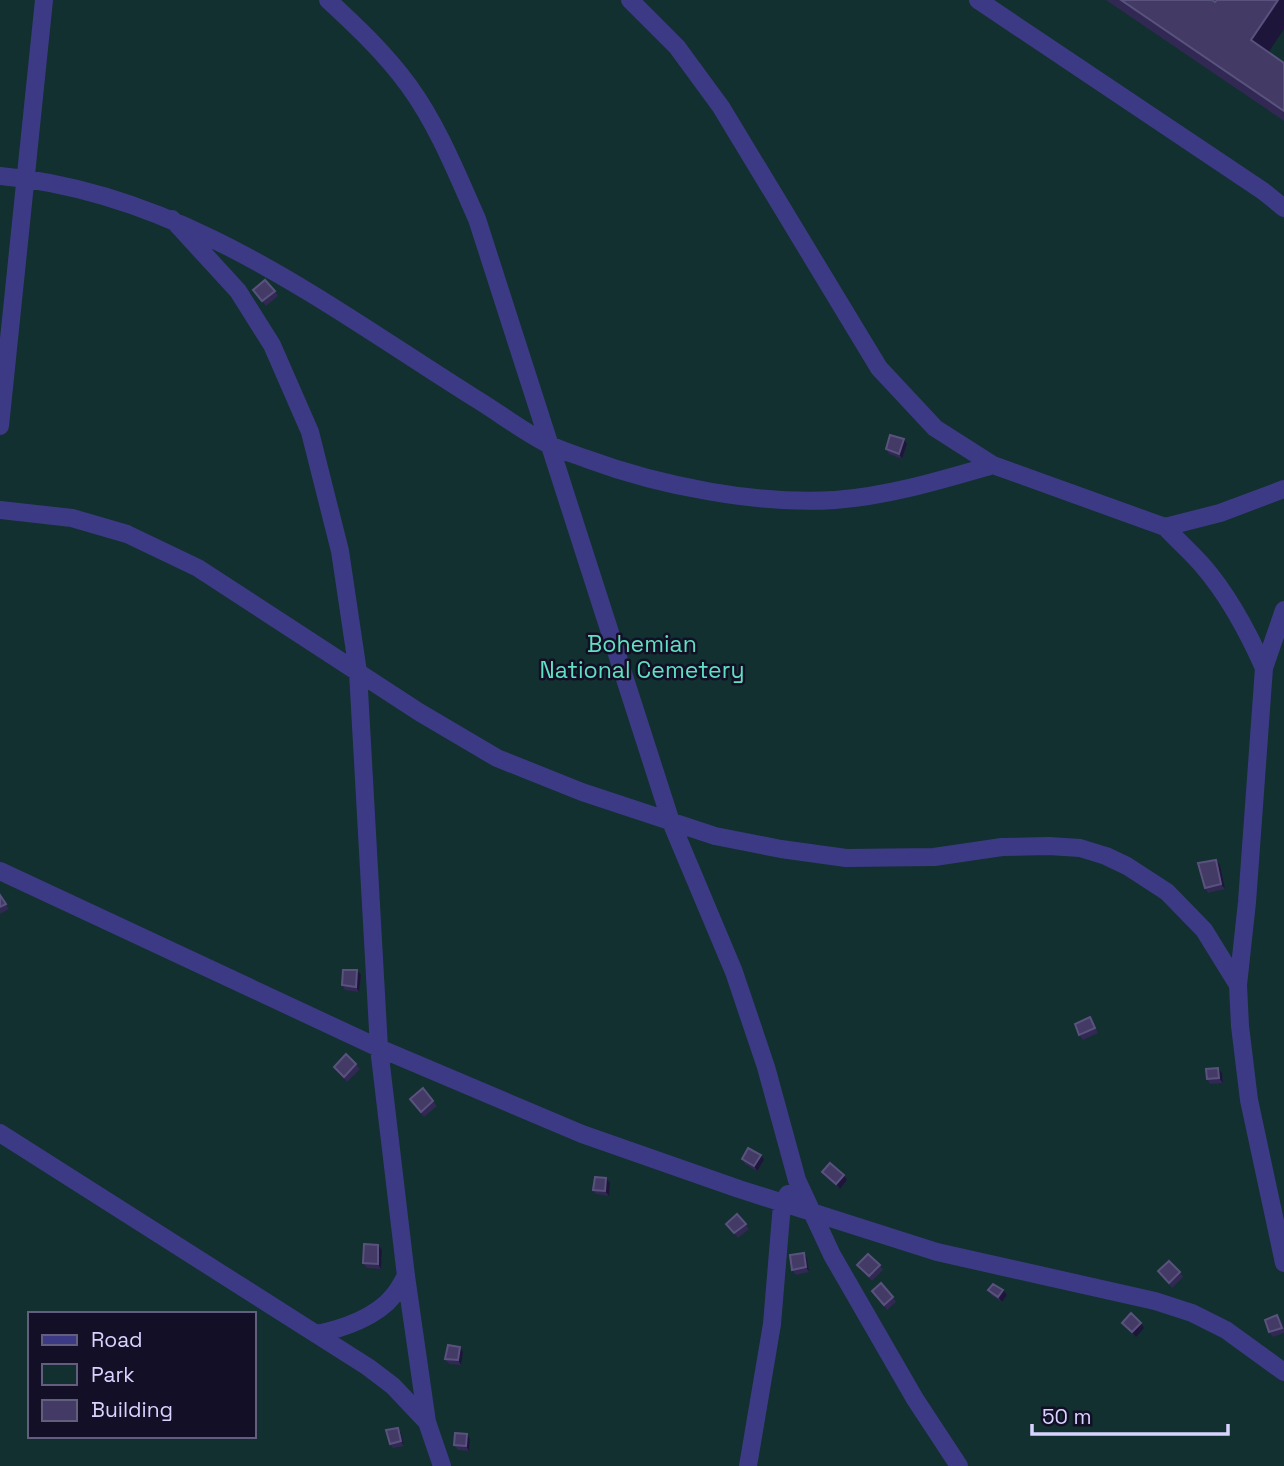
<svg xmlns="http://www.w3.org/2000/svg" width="1284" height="1466" font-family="'Space Grotesk',sans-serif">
  <rect width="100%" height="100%" fill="#130f26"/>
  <path fill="#12302f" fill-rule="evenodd" d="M 0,0 L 1284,0 L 1284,1466 L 0,1466 ZM 30,1314 L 254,1314 L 254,1436 L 30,1436 Z"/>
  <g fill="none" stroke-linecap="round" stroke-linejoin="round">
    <path stroke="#3d3a85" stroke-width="18" d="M 328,0 C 357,27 385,53 409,86 C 438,126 457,174 477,219 L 671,822 L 734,972 L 766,1067 L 797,1180 L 832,1255 L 915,1399 L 959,1466
      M 630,0 L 677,47 L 721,107 L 879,368 L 935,428 L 993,465 L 1165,527
      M 978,0 L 1263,191 L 1284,208
      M 0,176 C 181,192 325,304 473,397 C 498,412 521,430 546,443 C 559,450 574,454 587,459 C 660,486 758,505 835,500 C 889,496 941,480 993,465
      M 172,219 L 238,291 L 272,345 L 310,432 L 340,551 L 358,672 L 379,1048 L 406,1276 L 427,1422 L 442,1466
      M 0,426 L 44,0
      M 0,510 L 72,518 L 127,534 L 198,568 L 419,712 L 497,758 L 582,792 L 715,836 L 781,849 L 846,858 L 934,857 L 1002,847 L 1049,846 L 1080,848 L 1106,856 L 1127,866 L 1167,892 L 1204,930 L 1238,985
      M 1284,610 L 1264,668 L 1247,902 L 1238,985 L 1240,1026 L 1249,1100 L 1284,1263
      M 1264,668 C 1248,632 1229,596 1203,566 C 1191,552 1177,540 1165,527 L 1220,513 L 1284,489
      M 0,871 L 379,1048 L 582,1134 L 739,1189 L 937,1252 L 1155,1301 L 1192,1313 L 1226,1330 L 1284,1372
      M 0,1133 L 368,1367 L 393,1386 L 427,1422
      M 316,1334 C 342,1329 377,1317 394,1295 C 399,1289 402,1282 406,1276
      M 748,1466 L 772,1324 L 782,1204 L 788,1194"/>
  </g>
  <path fill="#312854" d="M 1106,0 L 1212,0 L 1269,52 L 1284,63 L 1284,121 Z
    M 253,290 L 275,291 L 278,296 L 266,306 Z
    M 907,444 L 902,459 L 889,454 L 886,449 Z
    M 1216,860 L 1220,865 L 1225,889 L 1208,893 L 1205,888 Z
    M 0,894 L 9,909 L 0,914 Z
    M 361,975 L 359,992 L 345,990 L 342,985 Z
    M 1093,1022 L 1098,1033 L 1083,1040 L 1079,1035 Z
    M 356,1064 L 360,1069 L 347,1082 L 334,1067 Z
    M 1222,1073 L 1223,1083 L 1210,1084 L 1207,1079 Z
    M 423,1088 L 437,1106 L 424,1117 L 410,1099 Z
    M 742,1159 L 764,1160 L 757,1171 L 745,1164 Z
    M 822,1172 L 844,1175 L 847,1180 L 840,1189 L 826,1177 Z
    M 610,1183 L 609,1196 L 596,1194 L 593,1190 Z
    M 737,1214 L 749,1229 L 738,1238 L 726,1224 Z
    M 382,1250 L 381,1269 L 367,1268 L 363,1263 Z
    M 807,1258 L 809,1272 L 796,1275 L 792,1270 Z
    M 857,1265 L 880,1265 L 883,1270 L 872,1281 Z
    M 1158,1271 L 1180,1272 L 1183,1277 L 1172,1288 Z
    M 988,1290 L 1003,1290 L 1007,1295 L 1002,1302 L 991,1295 Z
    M 872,1291 L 893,1297 L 896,1302 L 887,1310 Z
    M 1277,1315 L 1281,1320 L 1284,1329 L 1284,1333 L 1273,1337 L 1269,1332 Z
    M 463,1352 L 461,1365 L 449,1364 L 445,1359 Z
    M 401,1433 L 404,1446 L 393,1448 L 390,1444 Z
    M 467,1434 L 470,1439 L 469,1451 L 458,1450 L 454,1445 Z"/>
  <path fill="#1d163a" d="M 1278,0 L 1284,0 L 1284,29 L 1264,59 L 1251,40 Z
    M 904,439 L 907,444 L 902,459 L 899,454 Z
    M 1216,860 L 1220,865 L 1225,889 L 1221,884 Z
    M 357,970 L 361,975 L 359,992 L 356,987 Z
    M 1218,1068 L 1222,1073 L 1223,1083 L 1219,1078 Z
    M 761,1155 L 764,1160 L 757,1171 L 754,1166 Z
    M 844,1175 L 847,1180 L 840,1189 L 836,1184 Z
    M 606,1178 L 610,1183 L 609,1196 L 605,1191 Z
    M 378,1245 L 382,1250 L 381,1269 L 378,1264 Z
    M 804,1253 L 807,1258 L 809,1272 L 806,1267 Z
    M 1003,1290 L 1007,1295 L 1002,1302 L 998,1297 Z
    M 1141,1323 L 1144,1328 L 1136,1337 L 1132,1332 Z
    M 460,1347 L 463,1352 L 461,1365 L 458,1360 Z
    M 398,1428 L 401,1433 L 404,1446 L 401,1441 Z
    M 467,1434 L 470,1439 L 469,1451 L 466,1446 Z"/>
  <path fill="#433a66" stroke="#5a527e" stroke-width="2" d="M 1121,0 L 1212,0 L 1215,2 L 1217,0 L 1278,0 L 1251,40 L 1284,63 L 1284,111 Z
    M 265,280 L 275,291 L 262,301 L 253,290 Z
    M 890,435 L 904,439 L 899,454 L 886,449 Z
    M 1216,860 L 1221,884 L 1205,888 L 1198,863 Z
    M 0,895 L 6,904 L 0,907 Z
    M 343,970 L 357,970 L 356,987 L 342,985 Z
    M 1090,1017 L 1095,1028 L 1079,1035 L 1075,1024 Z
    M 346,1054 L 356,1064 L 344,1077 L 334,1067 Z
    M 1218,1068 L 1219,1078 L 1207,1079 L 1206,1069 Z
    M 423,1088 L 433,1101 L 421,1112 L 410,1099 Z
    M 748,1148 L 761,1155 L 754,1166 L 742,1159 Z
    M 830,1163 L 844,1175 L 836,1184 L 822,1172 Z
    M 595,1177 L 606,1178 L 605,1191 L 593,1190 Z
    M 737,1214 L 746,1224 L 734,1233 L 726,1224 Z
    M 364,1244 L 378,1245 L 378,1264 L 363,1263 Z
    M 804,1253 L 806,1267 L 792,1270 L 790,1255 Z
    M 868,1254 L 880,1265 L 869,1276 L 857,1265 Z
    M 1169,1261 L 1180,1272 L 1169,1283 L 1158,1271 Z
    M 881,1283 L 893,1297 L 884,1305 L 872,1291 Z
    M 993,1284 L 1003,1290 L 998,1297 L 988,1290 Z
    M 1131,1313 L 1141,1323 L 1132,1332 L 1122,1323 Z
    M 1277,1315 L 1282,1328 L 1269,1332 L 1265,1320 Z
    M 448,1345 L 460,1347 L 458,1360 L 445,1359 Z
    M 398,1428 L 401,1441 L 390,1444 L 386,1430 Z
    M 455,1433 L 467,1434 L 466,1446 L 454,1445 Z"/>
  <g text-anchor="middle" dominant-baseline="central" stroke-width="5" stroke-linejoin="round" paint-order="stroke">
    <g font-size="23" fill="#5fe0c0" stroke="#130f26">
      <text x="642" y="644">Bohemian<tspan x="642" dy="26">National Cemetery</tspan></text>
    </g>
  </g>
  <rect x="28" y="1312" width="228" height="126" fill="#130f26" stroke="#625e7d" stroke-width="2"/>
  <rect x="42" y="1335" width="35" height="10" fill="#3d3a85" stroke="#625e7d" stroke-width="2"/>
  <text x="91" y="1347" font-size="21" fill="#d9d4ff">Road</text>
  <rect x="42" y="1364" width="35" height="21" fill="#12302f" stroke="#625e7d" stroke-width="2"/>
  <text x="91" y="1382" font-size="21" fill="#d9d4ff">Park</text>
  <rect x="42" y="1400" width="35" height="21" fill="#433a66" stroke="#625e7d" stroke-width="2"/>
  <text x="91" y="1417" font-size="21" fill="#d9d4ff">Building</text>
  <path d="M1032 1424v10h196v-10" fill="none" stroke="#d9d4ff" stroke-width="3.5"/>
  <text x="1042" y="1424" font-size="21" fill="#d9d4ff" stroke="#130f26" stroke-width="5" paint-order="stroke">50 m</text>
</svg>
